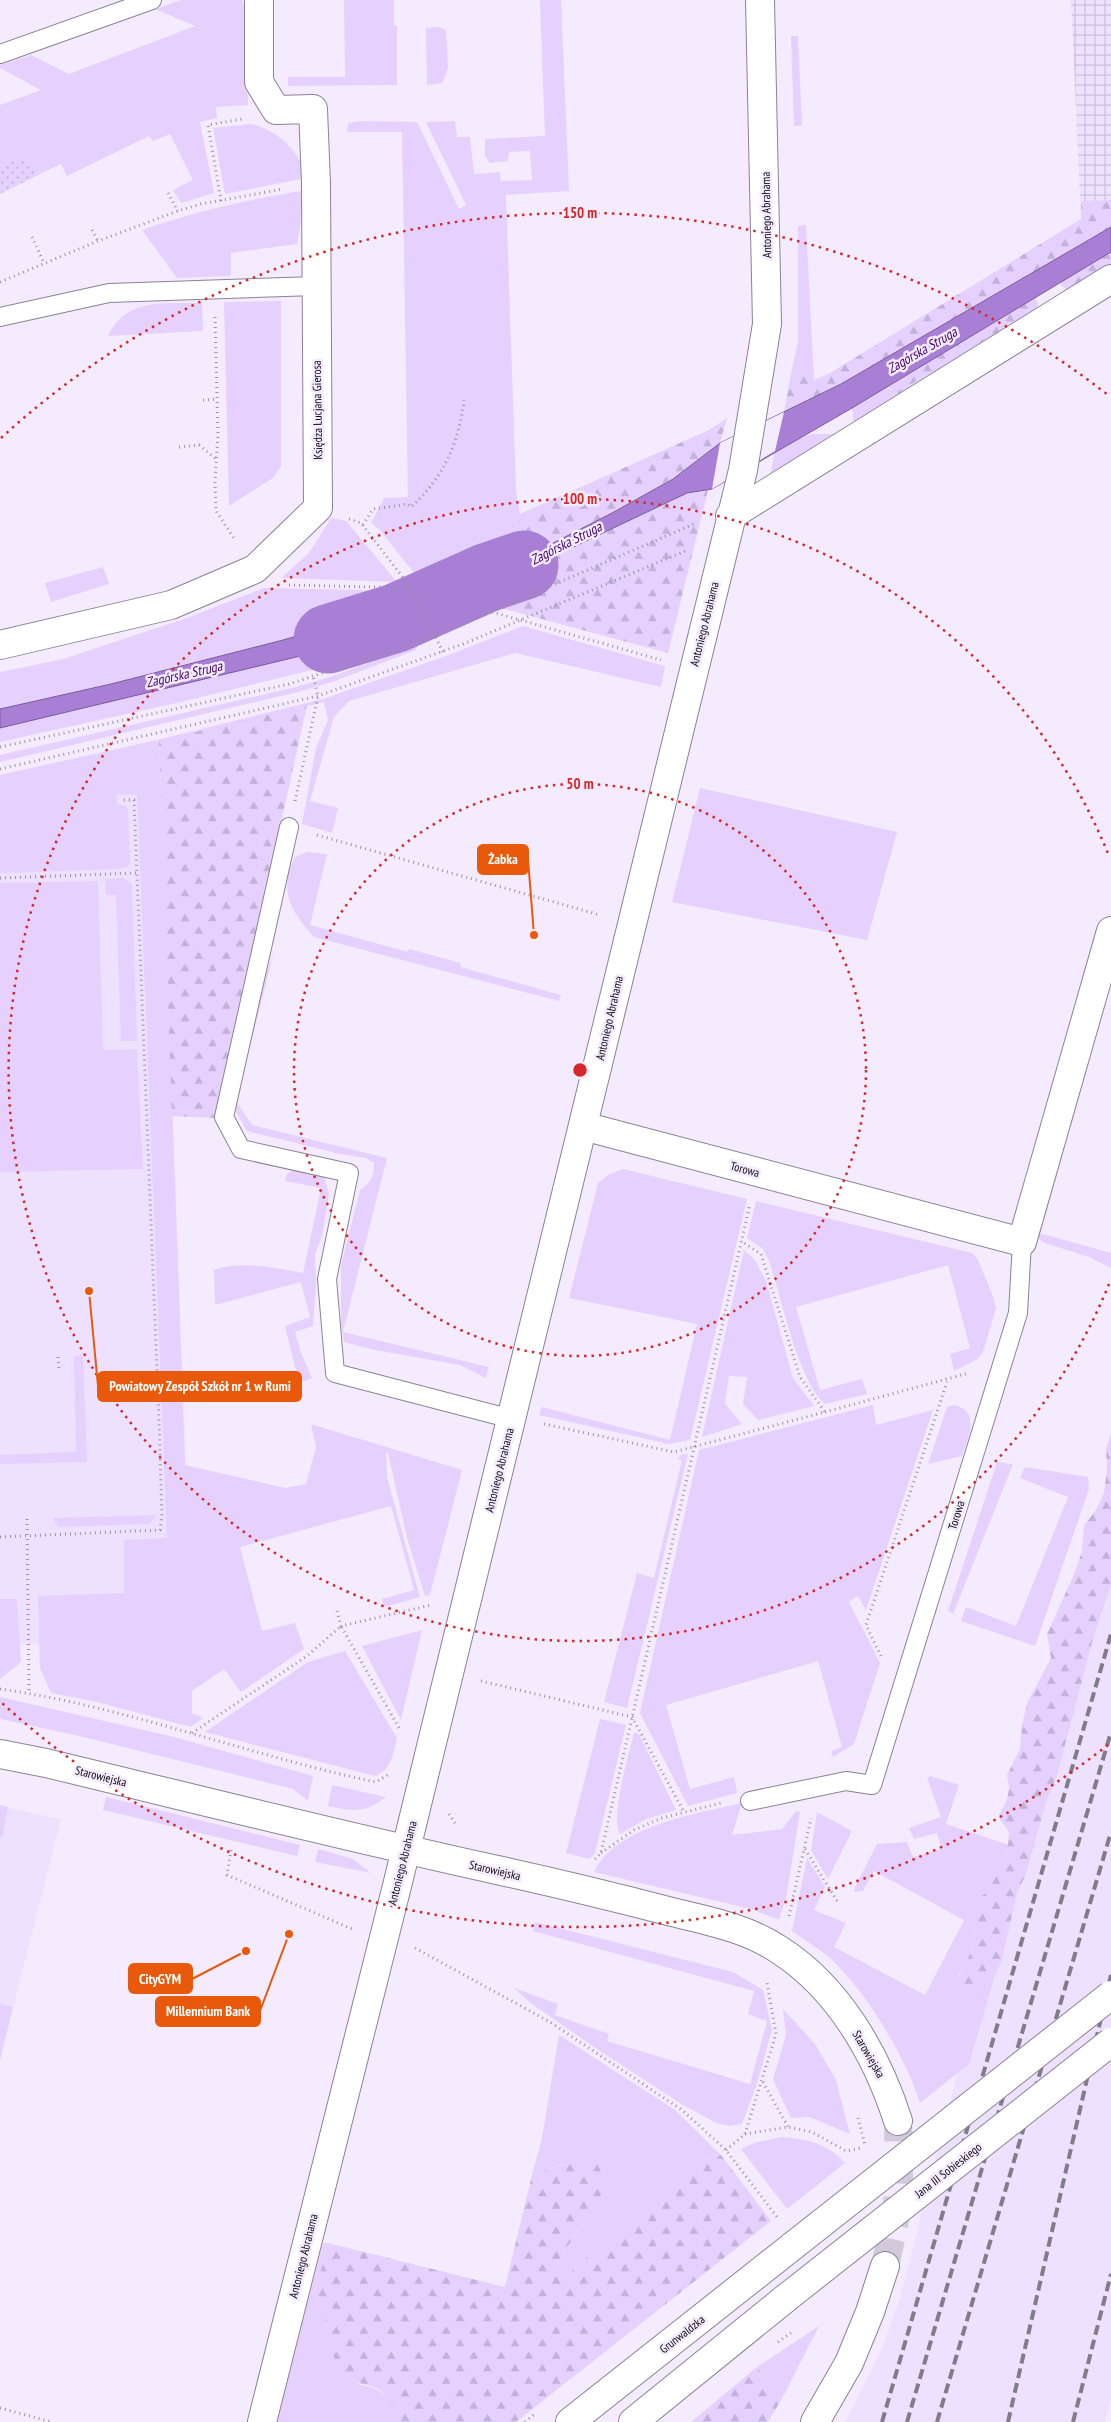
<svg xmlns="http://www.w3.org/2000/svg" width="1111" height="2422" font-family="'PT Sans Narrow',sans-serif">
  <defs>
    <pattern id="industrial-grid" width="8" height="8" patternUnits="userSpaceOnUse" patternTransform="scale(1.25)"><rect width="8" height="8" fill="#eee1ff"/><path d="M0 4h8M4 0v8" fill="none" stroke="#cbc0da"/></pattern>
    <pattern id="forest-firs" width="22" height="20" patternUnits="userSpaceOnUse" patternTransform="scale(1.25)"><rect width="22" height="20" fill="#e5d0fe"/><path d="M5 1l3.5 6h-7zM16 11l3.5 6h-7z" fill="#c3b1d9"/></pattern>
    <pattern id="garden-dots" width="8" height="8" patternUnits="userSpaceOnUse" patternTransform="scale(1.25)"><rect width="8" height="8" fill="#e5d0fe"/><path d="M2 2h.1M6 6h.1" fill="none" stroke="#c3b1d9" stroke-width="1.8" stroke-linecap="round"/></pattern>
  </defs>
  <rect width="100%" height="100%" fill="#f4ecfe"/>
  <path fill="#eee1ff" d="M 159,741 L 192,1633 L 103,1642 L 0,1646 L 0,778 Z
    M 1111,1526 L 1111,2399 L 1105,2422 L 845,2422 L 880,2353 L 900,2298 L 965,2043 Z
    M 0,1806 L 61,1819 L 0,2060 Z"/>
  <path fill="url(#industrial-grid)" d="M 1071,0 L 1111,0 L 1111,210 L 1081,219 Z"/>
  <path fill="#e5d0fe" d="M 181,0 L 242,0 L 245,9 L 248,105 L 216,107 L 217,118 L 200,122 L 214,193 L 181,203 L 173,190 L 193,180 L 170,134 L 153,141 L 149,136 L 67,176 L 61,164 L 42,173 L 22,156 L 0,166 L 0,105 L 41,90 L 0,68 L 0,65 L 31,55 L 69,74 L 195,26 L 155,9 Z
    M 344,0 L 394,0 L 394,25 L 397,26 L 397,85 L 288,86 L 288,77 L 345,77 Z
    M 540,0 L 561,0 L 569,191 L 506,195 L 516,491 L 520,514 L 513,542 L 492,561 L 496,566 L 477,571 L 430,593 L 379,529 L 371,523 L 384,498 L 408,497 L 402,132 L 347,132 L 348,123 L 363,121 L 417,122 L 459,209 L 466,205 L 426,122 L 455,121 L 457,137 L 470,137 L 474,174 L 500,172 L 501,181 L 532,180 L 530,151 L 509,152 L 508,161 L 490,163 L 485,156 L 485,139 L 545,136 Z
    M 438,27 L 446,30 L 448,68 L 442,83 L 427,85 L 426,28 Z
    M 791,36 L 798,36 L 802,126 L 794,126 Z
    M 250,124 C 275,128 302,152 306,178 L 225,194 L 213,128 Z
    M 307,190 L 297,244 L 231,253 L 231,276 L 177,278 L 142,230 C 199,210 247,200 307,190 Z
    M 806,225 L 813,362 L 791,373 L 798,341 L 798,226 Z
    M 281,301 L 281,466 L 273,478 L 229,506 L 224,302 Z
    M 202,303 L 203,331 L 108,336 C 126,297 165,304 202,303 Z
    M 938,371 L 854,425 L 852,408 L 887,386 L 890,390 L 908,390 L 917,380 Z
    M 812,434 L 841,434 L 770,476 L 775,451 L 801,437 Z
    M 331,518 L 346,521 L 397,582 L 281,578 L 309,553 Z
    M 103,567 L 109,584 L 51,602 L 45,583 Z
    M 264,588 L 403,591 L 413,600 C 349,626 279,641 211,658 C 141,676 71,696 0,709 L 0,672 L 63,659 L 187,618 Z
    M 423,619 L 424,629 L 415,637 L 312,670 L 181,702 L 0,742 L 0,728 L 377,635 Z
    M 523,626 L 665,666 L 661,687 L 515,653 L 349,701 L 334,717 L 310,801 L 338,808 L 332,833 L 302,824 L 316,748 L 328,720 L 324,702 L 159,742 L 185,1465 L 285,1488 L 306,1484 L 316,1447 L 311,1425 L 314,1425 L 462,1470 L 430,1595 L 425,1596 L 407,1538 L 388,1453 L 386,1453 L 387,1477 L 420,1597 L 384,1607 L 382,1599 L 414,1590 L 391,1506 L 240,1547 L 262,1631 L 295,1623 L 304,1649 L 241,1692 L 224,1669 L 192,1691 L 192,1713 L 203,1718 L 191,1727 L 97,1702 L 51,1693 L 40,1668 L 38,1596 L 124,1593 L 124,1540 L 167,1538 L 137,795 L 117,794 L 117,804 L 125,806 L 128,809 L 130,863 L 126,867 L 119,869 L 0,873 L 0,775 L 157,740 L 323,699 L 446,656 Z
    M 418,645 L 416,650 L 335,681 L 298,692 L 0,762 L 0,755 L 296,687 L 333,676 Z
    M 700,788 L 897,832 L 867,940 L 672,902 Z
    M 307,852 L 327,854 L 310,925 L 408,952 L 409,949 L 461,963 L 460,967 L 561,995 L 559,1001 L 314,937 C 291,911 278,892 295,857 Z
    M 123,878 L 132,884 L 137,1041 L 121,1041 L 116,895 L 106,895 L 105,879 Z
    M 98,881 L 103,1050 L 137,1049 L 143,1169 L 0,1172 L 0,883 Z
    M 274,952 L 236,1101 L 252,1125 L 387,1158 L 343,1332 L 489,1367 L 486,1378 L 460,1365 L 370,1349 L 344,1342 L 341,1323 L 341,1265 L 360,1190 C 371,1183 374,1175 374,1163 L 366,1158 L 340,1154 L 247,1131 L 234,1108 L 259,992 Z
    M 623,1169 L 747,1199 L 690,1440 L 669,1444 L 539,1415 L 542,1407 L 670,1440 L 697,1324 L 569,1298 L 598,1183 L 608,1175 Z
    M 294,1170 L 317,1173 L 324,1177 L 329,1194 L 322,1236 L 315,1255 L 316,1284 L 313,1326 L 295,1332 L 301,1353 L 312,1378 L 299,1383 L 285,1326 L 310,1317 L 301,1282 L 215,1305 L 214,1270 C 242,1260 275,1268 303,1273 L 321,1188 L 285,1181 L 287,1174 Z
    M 756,1201 L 972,1253 L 978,1260 L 993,1296 L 996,1308 L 983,1352 L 978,1359 L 954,1371 L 950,1354 L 970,1348 L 948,1265 L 796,1307 L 820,1390 L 862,1379 L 867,1394 L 825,1404 C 797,1380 782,1298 769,1261 L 763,1249 L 747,1238 Z
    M 1039,1233 L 1111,1253 L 1111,1268 L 1089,1257 L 1045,1243 L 1036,1237 Z
    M 744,1250 L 755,1260 L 766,1281 L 793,1378 L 814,1406 L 758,1420 L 743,1404 L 747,1377 L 729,1376 L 725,1404 L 742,1424 L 702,1437 Z
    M 74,1356 L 83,1356 L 87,1462 L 0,1464 L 0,1455 L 76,1452 Z
    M 873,1405 L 876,1425 L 933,1410 L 866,1610 L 858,1596 L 849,1602 L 880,1663 L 854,1744 L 833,1757 L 831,1751 L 842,1747 L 818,1661 L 666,1705 L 690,1789 L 734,1777 L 737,1793 L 688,1806 L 640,1713 L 699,1450 Z
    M 955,1405 C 981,1412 968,1438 962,1456 L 928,1464 L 947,1407 Z
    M 688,1454 L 627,1708 L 604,1702 L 637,1573 L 654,1578 L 682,1460 L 677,1459 L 681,1455 Z
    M 997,1462 L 1013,1464 L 953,1614 L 948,1611 Z
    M 1025,1467 L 1088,1477 L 1089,1489 L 1035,1646 L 961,1621 L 966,1607 L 1016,1626 L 1068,1497 L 1020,1478 Z
    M 157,1515 L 149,1524 L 58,1527 L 53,1518 Z
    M 17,1599 L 21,1662 L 0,1679 L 0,1599 Z
    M 422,1630 L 401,1720 L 362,1646 Z
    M 345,1651 L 397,1738 C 393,1753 392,1770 375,1776 L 205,1732 L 308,1662 Z
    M 0,1697 L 174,1737 L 313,1776 L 308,1801 L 293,1789 L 75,1735 L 0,1719 Z
    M 600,1719 L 626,1725 L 595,1853 L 589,1859 L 566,1853 Z
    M 634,1733 L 639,1734 L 676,1810 L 646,1819 L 620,1834 C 610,1819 629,1752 634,1733 Z
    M 930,1776 L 959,1785 L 946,1824 L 1009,1845 L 1004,1862 L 989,1890 L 975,1902 C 979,1926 972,1957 958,1976 L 967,1994 L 972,1996 L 982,1981 L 993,1975 L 1002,1960 L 994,1978 L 969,2064 L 920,2103 C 906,2057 865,1990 830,1958 C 818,1948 804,1940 792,1931 L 807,1858 L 825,1887 L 814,1910 L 846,1923 L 834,1947 L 925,1995 L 964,1920 L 874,1871 L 863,1891 L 854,1892 L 855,1887 L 877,1844 L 907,1842 L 913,1857 L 942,1849 L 937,1833 L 914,1839 L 909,1828 L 941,1817 L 927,1778 Z
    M 332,1785 L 386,1797 C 365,1814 353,1811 328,1806 Z
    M 106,1797 L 300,1845 L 297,1856 L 103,1810 Z
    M 742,1803 L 732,1835 L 782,1829 L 796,1811 L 800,1812 L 786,1898 L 779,1920 L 751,1909 L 594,1872 C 617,1825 696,1814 742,1803 Z
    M 0,1805 L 8,1807 L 3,1834 L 0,1839 Z
    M 817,1812 L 852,1831 L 828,1879 L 811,1850 Z
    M 318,1849 L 353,1859 L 371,1873 L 315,1862 Z
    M 535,1922 L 733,1972 L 763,1990 L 772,2030 L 756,2087 L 742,2124 L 729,2126 L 716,2123 L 683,2105 L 594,2047 L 532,2004 L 514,1988 L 558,2004 L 555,2015 L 609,2034 L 607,2041 L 750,2084 L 767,2021 L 748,2014 L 754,1991 L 533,1931 Z
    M 0,2004 L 13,2007 L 0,2060 Z
    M 783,2009 L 815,2044 L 836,2080 L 850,2134 L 809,2117 L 791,2118 L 773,2079 L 786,2035 Z
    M 559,2035 L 675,2110 L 721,2155 L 701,2159 L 685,2177 L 674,2196 L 656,2209 L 626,2224 L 607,2244 L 583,2260 L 564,2279 L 556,2266 L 575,2235 L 592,2216 L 563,2164 L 532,2175 L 542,2138 Z
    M 781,2137 C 807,2139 827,2143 845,2163 L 787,2209 L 741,2149 L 754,2143 Z
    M 323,2243 L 328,2243 L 314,2297 L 323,2307 L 327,2326 L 358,2384 C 383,2389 389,2396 400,2417 L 394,2422 L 277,2422 Z
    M 819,2326 L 783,2397 L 757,2367 Z"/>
  <path fill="url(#forest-firs)" d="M 1111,200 L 1111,227 L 1097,236 L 841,384 L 784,412 L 791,373 L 813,362 L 814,380 L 830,373 L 1081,219 L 1081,201 Z
    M 1111,252 L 1111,266 L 1075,289 L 1065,289 L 1060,283 Z
    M 1035,298 L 1038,303 L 1037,310 L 955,362 L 917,380 L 900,395 L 887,386 Z
    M 727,418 L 720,443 L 680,474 L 612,513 L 518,561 L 496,566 L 485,553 L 513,542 L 520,514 L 709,430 Z
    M 708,490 L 668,653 L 471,600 L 463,600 L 687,493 Z
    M 307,705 L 216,1118 L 172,1116 L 159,741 Z
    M 1111,1433 L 1111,1584 L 1094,1635 L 1057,1775 L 1046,1802 L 1026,1874 L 1017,1893 L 1002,1960 L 993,1975 L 982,1981 L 979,1995 C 969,1996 960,1994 955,1987 C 957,1978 961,1973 965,1965 C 974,1948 978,1921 975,1902 L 989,1890 L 1007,1854 L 1009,1832 L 998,1817 L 1007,1800 L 1009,1788 L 1007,1775 L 1020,1749 L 1022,1724 L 1028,1701 L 1051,1658 L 1047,1634 L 1075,1572 L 1082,1551 L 1084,1525 L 1096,1510 L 1104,1493 L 1107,1469 L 1106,1449 Z
    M 721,2155 L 771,2221 L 516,2422 L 394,2422 L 400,2417 C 394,2406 388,2394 376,2388 C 364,2382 350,2385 341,2372 C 326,2349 332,2318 314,2297 L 328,2243 L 505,2287 L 532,2175 L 580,2159 L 597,2163 L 606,2182 L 592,2216 L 575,2235 L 556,2265 L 564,2279 L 583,2260 L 607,2244 L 626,2224 L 656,2209 L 674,2196 L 685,2177 L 701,2159 Z
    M 757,2367 L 783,2397 L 768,2422 L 691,2422 Z"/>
  <path fill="url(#garden-dots)" d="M 22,156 L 42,173 L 0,194 L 0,166 Z"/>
  <path fill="#a87fd4" stroke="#7a5c9a" d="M 1111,227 L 1111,252 L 852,408 L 712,489 L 687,493 L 441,610 L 430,593 L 477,571 L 518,561 L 612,513 L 673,479 L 720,443 L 841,384 Z
    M 413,600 L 423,619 L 338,647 L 0,728 L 0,709 L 111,684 L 283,640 L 389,610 Z"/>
  <path fill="#f4ecfe" d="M 784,412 L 775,451 L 712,489 L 720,443 Z"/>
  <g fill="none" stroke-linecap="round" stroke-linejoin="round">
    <path stroke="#a87fd4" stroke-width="69" d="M 328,639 L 396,618 L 486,578 L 524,565"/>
    <path stroke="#d2cada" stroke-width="28" stroke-dasharray="28 14" stroke-linecap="butt" d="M 885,2266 L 896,2216 L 899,2178 L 898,2121"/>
    <defs>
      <path id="service" d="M 0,54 L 152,0
        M 0,317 L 109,293 L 316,286
        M 289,827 L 224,1117 L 241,1149 L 349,1173 L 327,1279 L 335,1373 L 512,1419
        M 750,1801 L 846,1781 L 872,1785 L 1018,1313 L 1022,1242"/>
      <path id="minor" d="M 730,516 L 1111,279
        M 0,645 L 171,605 L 255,569 L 318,508 L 316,183 L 313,109 L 276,110 L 259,82 L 259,0
        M 583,1126 L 1022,1242 L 1111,931
        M 262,2422 L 397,1886 L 743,470 L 767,324 L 760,0"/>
      <path id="secondary" d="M 0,1754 L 46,1763 C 196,1799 346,1837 497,1870 C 556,1883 614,1897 672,1912 C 709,1921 746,1928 778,1949 C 838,1987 877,2055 898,2121
        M 815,2422 L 849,2363 L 870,2312 L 885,2266"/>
      <path id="primary" d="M 570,2422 L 794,2245
        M 633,2422 L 786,2298"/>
    </defs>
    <use href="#service" stroke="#8b8296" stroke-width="20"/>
    <use href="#minor" stroke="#8b8296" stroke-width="30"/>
    <use href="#secondary" stroke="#8b8296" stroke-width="30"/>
    <use href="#primary" stroke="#8b8296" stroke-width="30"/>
    <path stroke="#9b94a2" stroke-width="3" stroke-dasharray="1 4" stroke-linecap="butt" d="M 168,193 L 178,211
      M 221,201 L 208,125 L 242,119
      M 92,230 L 98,241
      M 32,237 L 44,263
      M 0,282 L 98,241 L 178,211 L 201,204 L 283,189
      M 215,317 L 218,434 L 215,482 L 216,511 L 235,540
      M 203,400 L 218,399
      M 179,447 L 199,445 L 216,459
      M 349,519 L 361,523 L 411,588 L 443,652
      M 363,525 L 373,509 L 408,504 L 411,507 C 443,478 459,443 464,400
      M 289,585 L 411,588
      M 492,612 L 661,660
      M 0,747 L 289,684 L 435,636 L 694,524
      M 0,769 L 318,696 L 463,644 L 688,550
      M 295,801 L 318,696 L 313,676
      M 317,835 L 600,915
      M 0,878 L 137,873
      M 58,1357 L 59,1370
      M 825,1412 L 969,1373
      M 544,1424 L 674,1452 L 825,1412 L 800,1377 L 761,1254 L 741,1241
      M 27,1519 L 29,1693
      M 0,1537 L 160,1530 L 162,1516 L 159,1420 L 134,800 L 121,800
      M 337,1611 L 341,1626 L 431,1605
      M 881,1656 L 866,1625 L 947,1382
      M 481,1681 L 632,1717 L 684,1812
      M 0,1689 C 128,1707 250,1756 376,1782 L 389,1774
      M 192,1733 L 307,1656 L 341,1626 L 399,1728
      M 449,1814 L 457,1826
      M 805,1849 L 837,1901
      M 231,1850 L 227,1875 L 352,1929
      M 601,1853 L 634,1830 L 662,1818 L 721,1803
      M 595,1859 L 601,1853 L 750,1204
      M 789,1916 L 811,1818
      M 415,1948 L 550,2022 L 682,2110 L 726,2150 L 777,2217
      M 763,2082 L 788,2127
      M 858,2118 L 865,2145
      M 745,2134 L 788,2127 L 812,2132 L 846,2151 L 861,2148
      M 726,2150 L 745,2134 L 776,2034 L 767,1983
      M 0,2408 L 52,2422
      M 525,2422 L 536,2413"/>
    <use href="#service" stroke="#fff" stroke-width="18"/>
    <use href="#minor" stroke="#fff" stroke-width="28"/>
    <use href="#secondary" stroke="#fff" stroke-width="28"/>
    <use href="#primary" stroke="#fff" stroke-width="28"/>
    <path stroke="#827c89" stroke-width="4" stroke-dasharray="10 5" stroke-linecap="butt" d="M 882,2422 L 1111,1634
      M 907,2422 L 1111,1732
      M 937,2422 L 1111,1832
      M 1008,2422 L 1111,1975
      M 1073,2422 L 1111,2274"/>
    <defs>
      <path id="primary-bridge" d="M 794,2245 L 1111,1995
        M 786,2298 L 1111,2042"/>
    </defs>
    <use href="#primary-bridge" stroke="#8b8296" stroke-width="30" stroke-linecap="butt"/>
    <path stroke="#9b94a2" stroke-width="3" stroke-dasharray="1 4" stroke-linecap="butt" d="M 778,2342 L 792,2332"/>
    <use href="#primary-bridge" stroke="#fff" stroke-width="28"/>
  </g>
  <g fill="none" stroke="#d62828" stroke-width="2.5" stroke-dasharray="2.5 5">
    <circle cx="580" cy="1070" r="286"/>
    <path d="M1109 1284A571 571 0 1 1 1109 856"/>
    <path d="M1108 1745A857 857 0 0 1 1 1702M1 438A857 857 0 0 1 1108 395"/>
  </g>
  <g text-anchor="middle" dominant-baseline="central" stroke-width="5" stroke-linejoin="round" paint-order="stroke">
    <g font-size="12" fill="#0e0a11" stroke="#f4ecfe">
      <text transform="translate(766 215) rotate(-91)">Antoniego Abrahama</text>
      <text transform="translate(317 410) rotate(-91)">Księdza Lucjana Gierosa</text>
      <text transform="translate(704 624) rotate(-76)">Antoniego Abrahama</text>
      <text transform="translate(609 1018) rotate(-77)">Antoniego Abrahama</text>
      <text transform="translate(745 1169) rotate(15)">Torowa</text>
      <text transform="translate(499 1470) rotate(-76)">Antoniego Abrahama</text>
      <text transform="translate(956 1515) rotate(-73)">Torowa</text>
      <text transform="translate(101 1776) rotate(14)">Starowiejska</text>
      <text transform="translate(402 1863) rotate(-76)">Antoniego Abrahama</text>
      <text transform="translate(495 1870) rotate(13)">Starowiejska</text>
      <text transform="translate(869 2054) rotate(60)">Starowiejska</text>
      <text transform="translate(948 2170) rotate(-38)">Jana III Sobieskiego</text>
      <text transform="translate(303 2256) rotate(-76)">Antoniego Abrahama</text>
      <text transform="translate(682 2334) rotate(-38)">Grunwaldzka</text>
    </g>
    <g font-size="14" font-style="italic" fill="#44006d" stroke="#f4ecfe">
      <text transform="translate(922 350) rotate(-30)">Zagórska Struga</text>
      <text transform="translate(566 543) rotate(-27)">Zagórska Struga</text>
      <text transform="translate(184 674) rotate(-13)">Zagórska Struga</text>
    </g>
  </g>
  <circle cx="580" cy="1070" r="8" fill="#d62828" stroke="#f4ecfe" stroke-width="2.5"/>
  <g font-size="15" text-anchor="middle" font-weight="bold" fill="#d62828" stroke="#f4ecfe" stroke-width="5" stroke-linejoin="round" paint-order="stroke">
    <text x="580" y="218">150 m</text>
    <text x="580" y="504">100 m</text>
    <text x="580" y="789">50 m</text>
  </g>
  <path fill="none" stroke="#e8590c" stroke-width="2" d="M534 935L528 859M89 1291L98 1386M246 1951L192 1979M289 1934L260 2011"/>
  <g fill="#e8590c" stroke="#f4ecfe" stroke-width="2">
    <circle cx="534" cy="935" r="5"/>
    <circle cx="89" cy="1291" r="5"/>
    <circle cx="246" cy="1951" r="5"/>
    <circle cx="289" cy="1934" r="5"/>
  </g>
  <g fill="#e8590c" stroke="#e8590c" stroke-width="2">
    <rect x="478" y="845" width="50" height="29" rx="5"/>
    <rect x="98" y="1372" width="203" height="29" rx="5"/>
    <rect x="129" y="1964" width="63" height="29" rx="5"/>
    <rect x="156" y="1997" width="104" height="29" rx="5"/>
  </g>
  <g font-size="14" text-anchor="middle" font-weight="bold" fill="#fff">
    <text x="503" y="864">Żabka</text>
    <text x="200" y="1391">Powiatowy Zespół Szkół nr 1 w Rumi</text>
    <text x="160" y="1984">CityGYM</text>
    <text x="208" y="2016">Millennium Bank</text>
  </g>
</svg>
